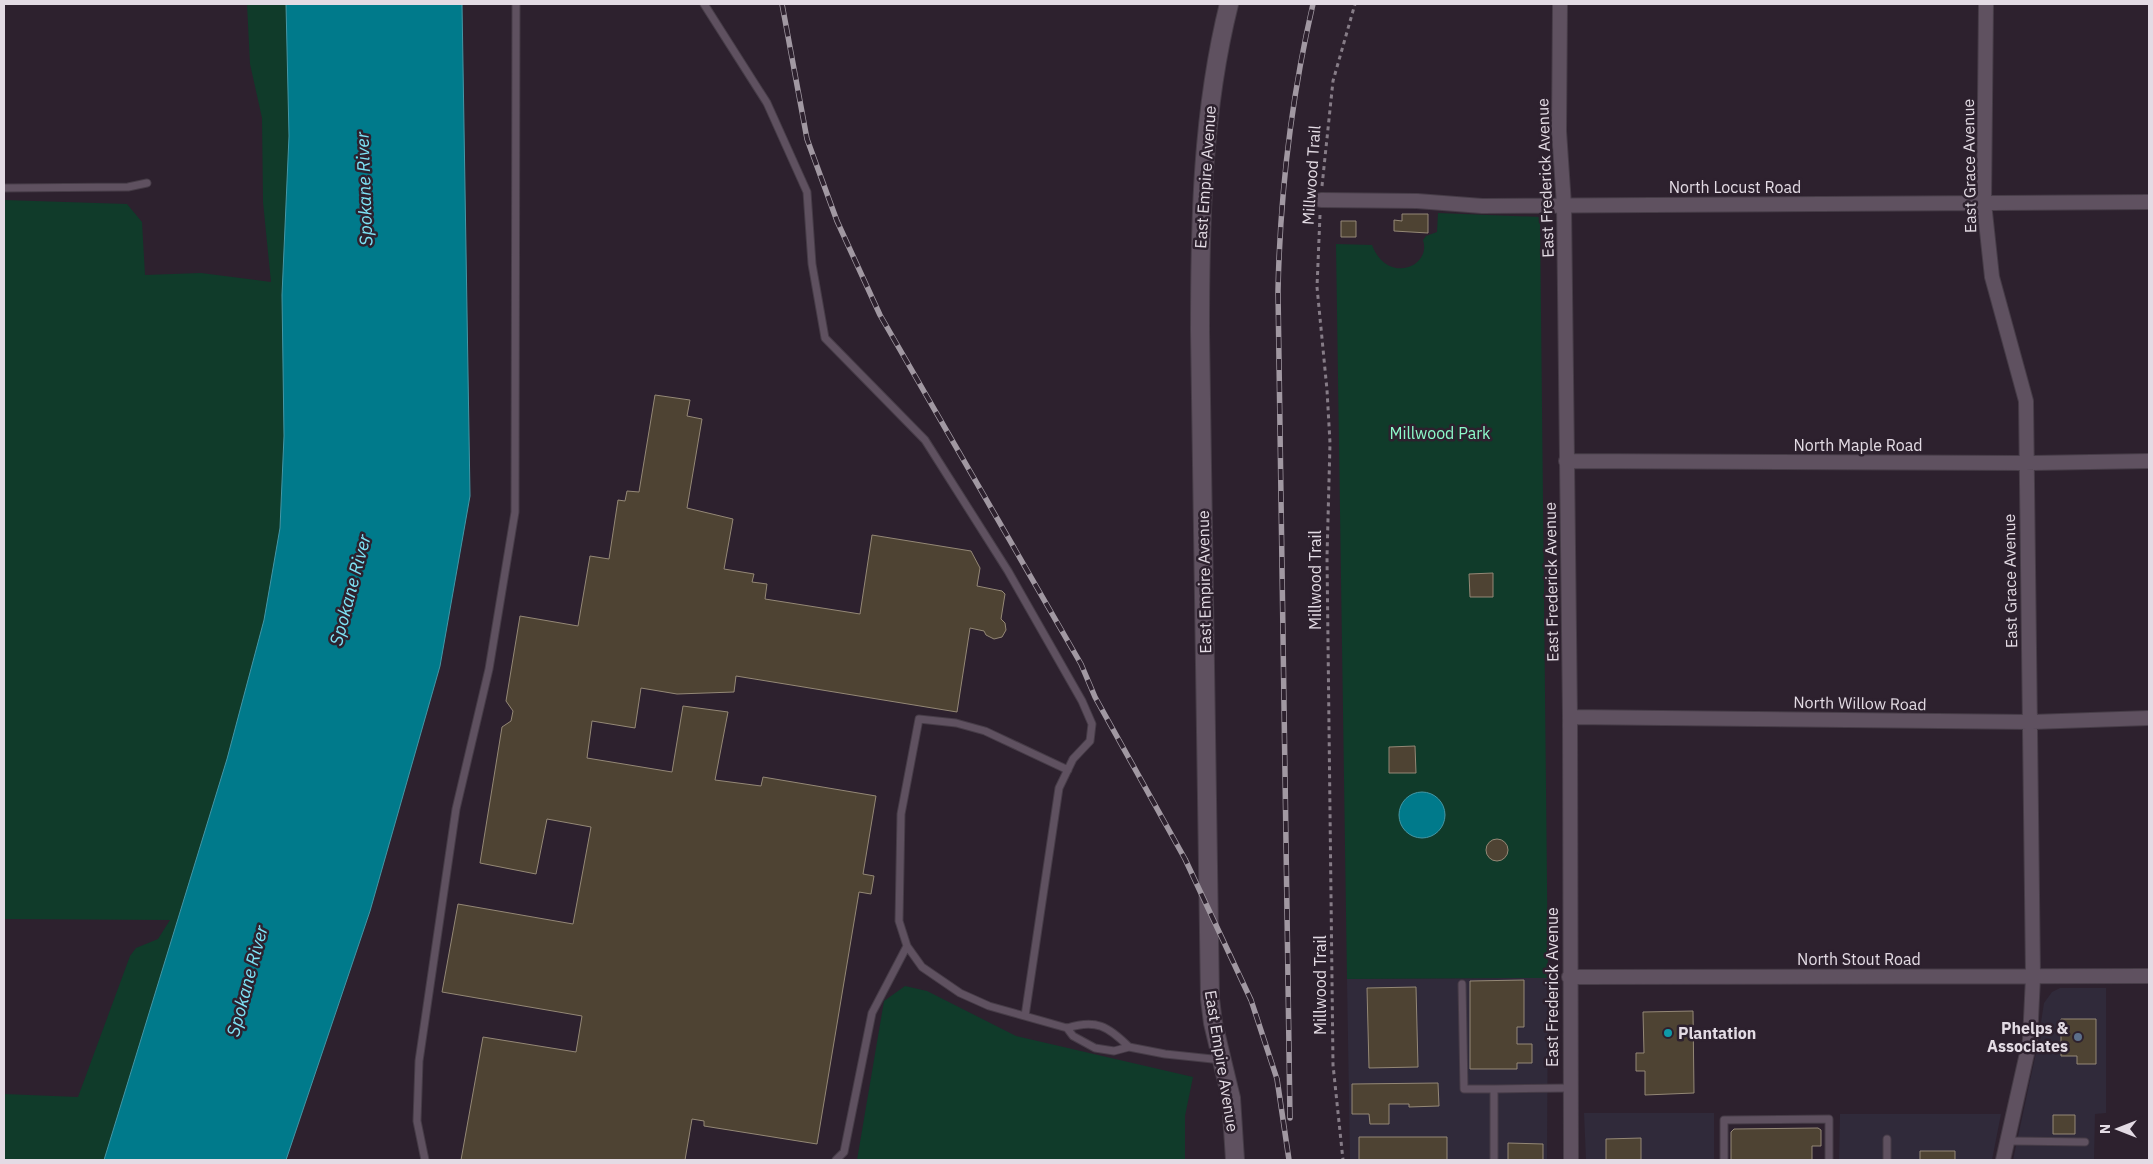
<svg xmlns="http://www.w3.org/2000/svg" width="2153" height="1164" font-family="'IBM Plex Sans',sans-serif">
  <rect width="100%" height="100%" fill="#2d212e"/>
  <path fill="#302a3a" d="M 1548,978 L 1547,1160 L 1350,1160 L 1347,979 Z
    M 2060,988 L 2106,988 L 2106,1113 L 2095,1114 L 2094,1160 L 2013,1160 L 2037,1048 L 2044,1003 L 2052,992 Z
    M 1584,1113 L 1714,1113 L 1714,1160 L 1586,1160 Z
    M 1840,1114 L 2001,1114 L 1992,1160 L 1839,1160 Z"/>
  <path fill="#103b2a" d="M 247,4 L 286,4 L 289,136 L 282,295 L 284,436 L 280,528 L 264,620 L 227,759 L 104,1160 L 4,1160 L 4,1094 L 78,1097 L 130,956 L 136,948 L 158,939 L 170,920 L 4,919 L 4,200 L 127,204 L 142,222 L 145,275 L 201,273 L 271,282 L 263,202 L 262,118 L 250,64 Z
    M 1438,213 L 1540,217 L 1548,978 L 1347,979 L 1336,244 L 1372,245 C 1387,285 1432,267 1423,240 L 1426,236 L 1437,232 Z
    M 905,986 L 927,991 L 1016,1036 L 1193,1077 L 1185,1116 L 1185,1160 L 857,1160 L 884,1001 Z"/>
  <path fill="#007a8b" stroke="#4497a6" d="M 286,4 L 462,4 L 470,496 L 440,666 L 370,911 L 286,1160 L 104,1160 L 227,759 L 264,620 L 280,528 L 284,436 L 282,295 L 289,136 Z
    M1399 815a23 23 0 1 1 46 0a23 23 0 1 1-46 0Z"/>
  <path fill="#4e4333" stroke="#948876" d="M 1402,214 L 1428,214 L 1428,233 L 1394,231 L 1394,220 L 1402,221 Z
    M 1341,221 L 1356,221 L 1356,237 L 1341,237 Z
    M 655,395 L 690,400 L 687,416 L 702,419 L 687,508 L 733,519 L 724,569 L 754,574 L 752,582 L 767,584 L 765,599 L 860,614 L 872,535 L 971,551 L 980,568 L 977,586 L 1002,591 L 1005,594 L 1001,619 L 1005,623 L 1006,630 L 1002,637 L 994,639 L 986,635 L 984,631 L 970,628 L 957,712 L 736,676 L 734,692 L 677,694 L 641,688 L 635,728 L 592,721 L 587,758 L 672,772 L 683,706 L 728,712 L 715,780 L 761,786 L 763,777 L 876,796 L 863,874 L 874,876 L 871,894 L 859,892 L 817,1144 L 704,1126 L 704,1121 L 692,1119 L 685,1160 L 461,1160 L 483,1037 L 576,1052 L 582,1016 L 442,992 L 458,904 L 573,924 L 591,827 L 547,819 L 536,874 L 480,863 L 502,727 L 511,721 L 513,711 L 506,701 L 520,616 L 578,626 L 590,556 L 609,559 L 618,500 L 625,501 L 627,491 L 639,492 Z
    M 1493,573 L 1493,597 L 1470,597 L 1469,574 Z
    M 1415,746 L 1416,773 L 1389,773 L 1389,747 Z
    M1486 850a11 11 0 1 1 22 0a11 11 0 1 1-22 0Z
    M 1524,980 L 1524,1027 L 1517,1027 L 1517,1044 L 1532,1044 L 1532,1063 L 1517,1063 L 1517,1069 L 1470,1069 L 1470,981 Z
    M 1416,987 L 1418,1067 L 1369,1068 L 1367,988 Z
    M 1693,1011 L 1694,1093 L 1645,1095 L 1645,1071 L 1636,1071 L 1636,1053 L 1644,1053 L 1643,1012 Z
    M 2061,1019 L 2096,1019 L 2096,1064 L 2077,1064 L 2077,1056 L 2061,1056 Z
    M 1438,1083 L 1439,1106 L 1409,1107 L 1409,1104 L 1389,1104 L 1389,1124 L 1370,1124 L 1369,1114 L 1352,1114 L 1352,1084 Z
    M 2053,1115 L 2075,1115 L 2075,1134 L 2053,1134 Z
    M 1818,1128 L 1821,1130 L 1821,1146 L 1812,1146 L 1812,1160 L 1731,1160 L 1731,1132 L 1734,1129 Z
    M 1359,1137 L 1447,1137 L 1447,1160 L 1359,1160 Z
    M 1641,1138 L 1641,1160 L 1606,1160 L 1606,1139 Z
    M 1508,1143 L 1543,1144 L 1543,1160 L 1508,1160 Z
    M 1920,1151 L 1955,1151 L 1955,1160 L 1920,1160 Z"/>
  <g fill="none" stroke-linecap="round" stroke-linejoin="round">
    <defs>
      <path id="service" d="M 704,4 L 767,103 L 807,192 L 812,264 L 825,338 L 925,440 L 1008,571 L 1082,701 L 1092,724 L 1090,741 L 1073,759 L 1059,788 L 1025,1016
        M 4,188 L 128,187 L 147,183
        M 1462,984 L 1464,1089 L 1494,1089
        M 1067,1028 L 989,1006 L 960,993 L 922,967 L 907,946 L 899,921 L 901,814 L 919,719 L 956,723 L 985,731 L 1068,770
        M 1129,1047 C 1108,1026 1096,1019 1067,1028 L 1073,1036 L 1095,1048 L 1114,1051 L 1129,1047 L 1165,1054 L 1222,1060
        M 1887,1139 L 1887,1160
        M 2008,1141 L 2085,1142
        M 425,1160 L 417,1121 L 419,1061 L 456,809 L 489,669 L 515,512 L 516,4
        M 836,1160 L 844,1152 L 872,1013 L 907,946
        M 1494,1160 L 1494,1089 L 1570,1088
        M 1724,1160 L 1724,1120 L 1829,1119 L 1829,1160"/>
      <path id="minor" d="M 1560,4 L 1559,131 L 1564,205 L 1570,717 L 1571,1160
        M 1986,4 L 1984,203 L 1992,277 L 2026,401 L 2033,977 L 2030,1040 L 2003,1160
        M 1321,200 L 1417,201 L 1482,206 L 2149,202
        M 1566,461 L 2026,463 L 2149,461
        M 1570,717 L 2029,722 L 2149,718
        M 1569,977 L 2149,976"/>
      <path id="tertiary" d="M 1229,4 C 1202,112 1200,221 1200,331 L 1210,999 L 1213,1023 L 1231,1098 L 1235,1160"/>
    </defs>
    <use href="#service" stroke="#463c47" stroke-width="9"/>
    <use href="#minor" stroke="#463c47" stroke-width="16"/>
    <use href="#tertiary" stroke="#463c47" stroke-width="20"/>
    <path stroke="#867c87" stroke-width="3" stroke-dasharray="4 4" stroke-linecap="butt" d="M 1322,186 L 1333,81 L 1355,4
      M 1320,215 L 1317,287 L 1327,390 L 1330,443 L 1327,557 L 1333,1065 L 1343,1160"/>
    <use href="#service" stroke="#5f5160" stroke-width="7"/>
    <use href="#minor" stroke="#5f5160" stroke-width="14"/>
    <use href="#tertiary" stroke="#5f5160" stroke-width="18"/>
    <defs>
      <path id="rail" d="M 782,4 L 807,139 L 837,221 L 880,315 L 1081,664 L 1095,697 L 1185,859 L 1251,1000 L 1277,1079 L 1289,1160
        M 1290,1118 L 1278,291 C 1280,194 1291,99 1313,4"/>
    </defs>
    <use href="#rail" stroke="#a198a2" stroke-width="5.5"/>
    <use href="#rail" stroke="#2d212e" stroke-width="4" stroke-dasharray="11" stroke-linecap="butt"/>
  </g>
  <circle fill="#0f9aa8" stroke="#2d212e" stroke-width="2" cx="1668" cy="1033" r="5"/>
  <circle fill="#5c6f8a" stroke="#2d212e" stroke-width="2" cx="2078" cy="1037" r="5"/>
  <g text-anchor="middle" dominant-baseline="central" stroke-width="5" stroke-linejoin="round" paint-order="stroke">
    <g font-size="16" fill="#e3dbe4" stroke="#2d212e">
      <text transform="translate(1969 166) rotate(-91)">East Grace Avenue</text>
      <text transform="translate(1311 175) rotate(-86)">Millwood Trail</text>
      <text transform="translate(1205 177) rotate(-86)">East Empire Avenue</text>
      <text transform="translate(1545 178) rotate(-92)">East Frederick Avenue</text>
      <text x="1735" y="187">North Locust Road</text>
      <text x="1858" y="445">North Maple Road</text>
      <text transform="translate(1315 580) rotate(-90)">Millwood Trail</text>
      <text transform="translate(2010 581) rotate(-91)">East Grace Avenue</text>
      <text transform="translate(1204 582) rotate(-91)">East Empire Avenue</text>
      <text transform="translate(1551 582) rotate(-91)">East Frederick Avenue</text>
      <text transform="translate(1860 703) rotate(1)">North Willow Road</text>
      <text x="1859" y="959">North Stout Road</text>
      <text transform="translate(1320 985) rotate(-90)">Millwood Trail</text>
      <text transform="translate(1552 987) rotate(-90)">East Frederick Avenue</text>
      <text transform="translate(1222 1061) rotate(81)">East Empire Avenue</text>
    </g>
    <g font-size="16" fill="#8cfaca" stroke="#2d212e">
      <text x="1440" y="433">Millwood Park</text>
    </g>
    <g font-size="16" font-weight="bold" fill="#e3dbe4" stroke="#2d212e" text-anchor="end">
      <text x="2068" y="1028">Phelps &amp;<tspan x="2068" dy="18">Associates</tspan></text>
      <text x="1678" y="1033" text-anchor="start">Plantation</text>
    </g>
    <g font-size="18" font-style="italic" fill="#7fe4f7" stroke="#2d212e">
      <text transform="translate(364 189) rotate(-92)">Spokane River</text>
      <text transform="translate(350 590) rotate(-75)">Spokane River</text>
      <text transform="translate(247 981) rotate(-75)">Spokane River</text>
    </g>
  </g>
  <rect width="2153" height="1164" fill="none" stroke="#e3dbe4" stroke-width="10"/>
  <g transform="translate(2118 1129) rotate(270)" stroke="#2d212e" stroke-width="4" paint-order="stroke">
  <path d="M0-4L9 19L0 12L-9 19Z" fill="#e3dbe4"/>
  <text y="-8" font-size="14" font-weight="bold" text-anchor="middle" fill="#e3dbe4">N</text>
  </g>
</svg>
